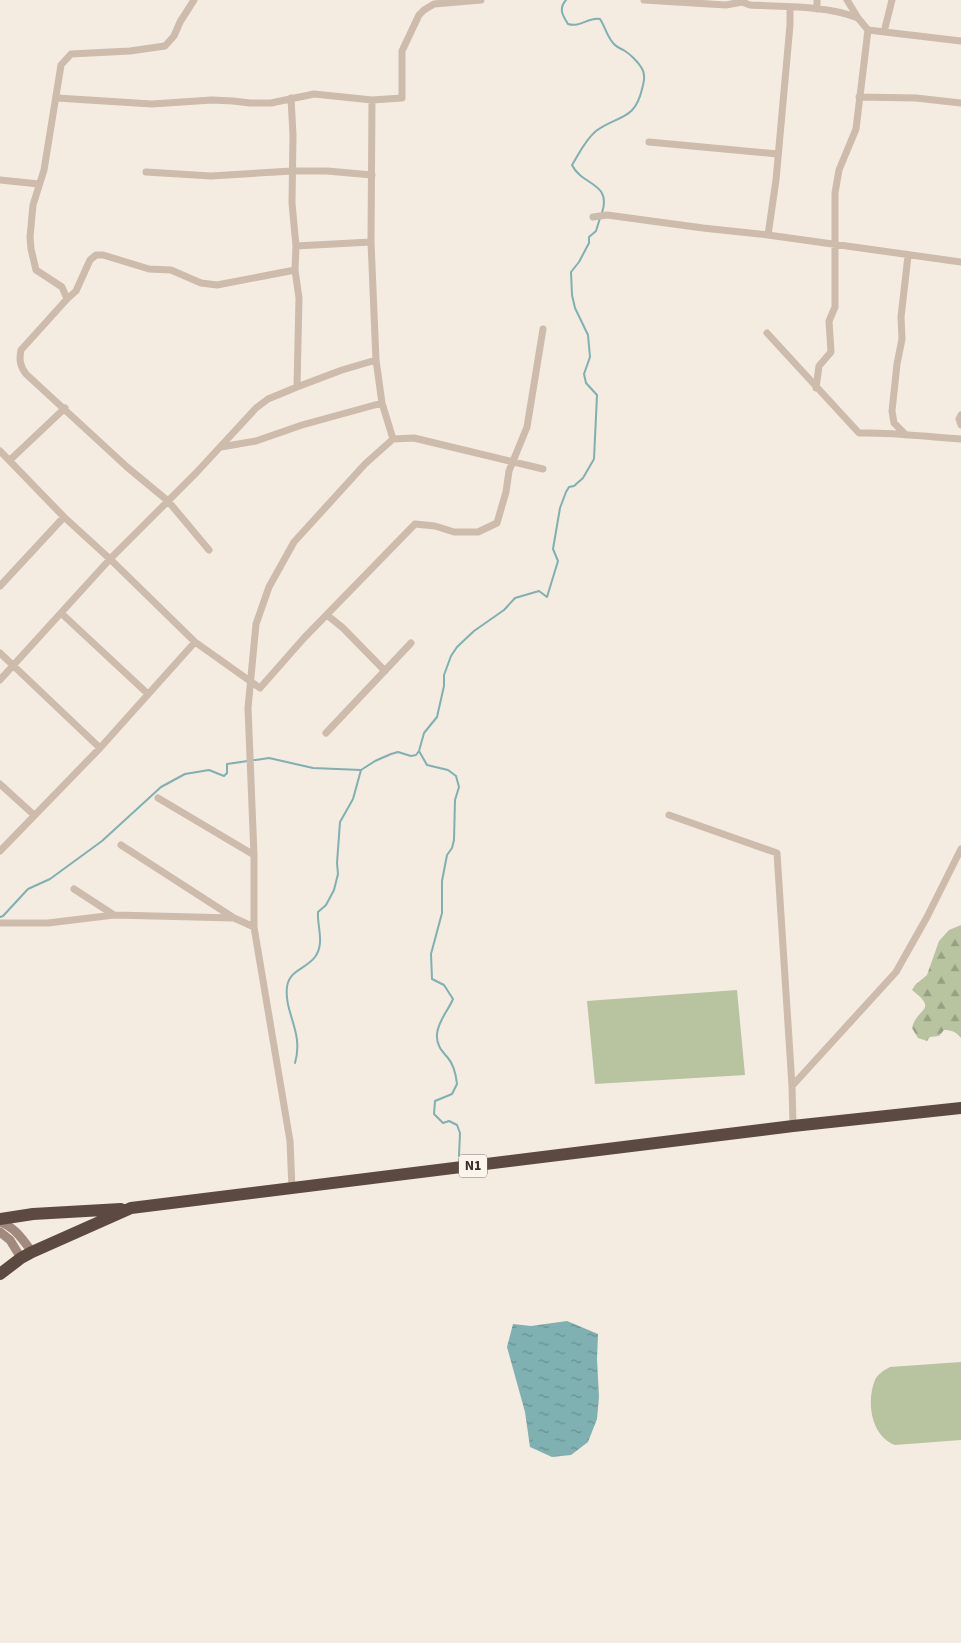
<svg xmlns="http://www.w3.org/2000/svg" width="961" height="1643" font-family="'Source Sans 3',sans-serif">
  <defs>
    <pattern id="forest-firs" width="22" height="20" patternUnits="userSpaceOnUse" patternTransform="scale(1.25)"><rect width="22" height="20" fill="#b8c4a0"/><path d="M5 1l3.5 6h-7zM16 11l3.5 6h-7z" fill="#97a083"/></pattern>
    <pattern id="water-ripples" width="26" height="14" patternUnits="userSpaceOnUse" patternTransform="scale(1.25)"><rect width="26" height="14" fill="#7fb0b2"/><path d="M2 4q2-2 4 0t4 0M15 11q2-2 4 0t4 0" fill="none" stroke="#699091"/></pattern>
  </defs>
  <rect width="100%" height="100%" fill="#f4ebe1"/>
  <path fill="#b8c4a0" d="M 737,990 L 745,1075 L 595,1084 L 587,1001 Z
    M 961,1362 L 961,1440 L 895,1445 C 871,1436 866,1402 875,1380 C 878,1374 884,1370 890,1367 Z"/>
  <path fill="url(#forest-firs)" d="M 961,925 L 961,1038 C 956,1032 952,1030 944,1030 L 939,1036 L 930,1037 L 927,1041 L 918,1038 L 912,1028 C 917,1007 939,1011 912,990 L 915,985 L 927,975 L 939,941 L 949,930 Z"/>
  <path fill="url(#water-ripples)" d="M 567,1321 L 598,1334 L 597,1359 L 599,1397 L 597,1419 L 588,1442 L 571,1455 L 552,1457 L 530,1447 L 525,1412 L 507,1347 L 513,1324 L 531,1326 Z"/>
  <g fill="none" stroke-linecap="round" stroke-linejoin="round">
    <path stroke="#7fb0b2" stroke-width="2" d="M 566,0 C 558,9 563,16 568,24 C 580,28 588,17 600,19 C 606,28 607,38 615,45 C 618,48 622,49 625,51 C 630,54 638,62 641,67 C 646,74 644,82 642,89 C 635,121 617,115 596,131 C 585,140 579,154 572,165 C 582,186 612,182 602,213
      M 0,917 L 3,916 L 28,889 L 50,879 L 102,841 L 161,787 L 185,774 L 209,770 L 224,776 L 227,773 L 227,764 L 269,758 L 313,768 L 361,770 L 375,761 L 391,754 L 398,752 L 411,756 L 416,755 L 419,751
      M 295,1063 C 304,1032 284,1013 287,987 C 289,970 306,969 315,957 C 325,943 317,927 318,912 L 326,905 L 334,890 L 338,874 L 337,863 L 340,822 L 353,799 L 361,770
      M 459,1156 L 460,1133 L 457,1125 L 449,1121 L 443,1123 L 434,1114 L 435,1101 L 452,1094 L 457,1084 C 456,1075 454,1065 448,1058 C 442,1051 436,1045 437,1034 C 438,1021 448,1011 453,999 L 444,985 L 432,979 L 431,954 L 442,913 L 442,881 L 447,855 L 452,848 L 454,840 L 455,800 L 459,787 L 456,776 L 448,770 L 427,765 L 419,751 L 424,733 L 437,717 L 444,686 L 444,675 L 451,656 L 457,647 L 474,631 L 504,610 L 515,598 L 539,591 L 547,597 L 558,561 L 553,549 L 560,508 L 566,492 L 569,487 L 574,486 L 583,478 L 594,459 L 597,395 L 586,383 L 584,374 L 590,357 L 588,335 L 575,308 L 572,295 L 571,272 L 579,262 L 589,243 L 589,237 L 596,231 L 600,218"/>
    <path stroke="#cdbbac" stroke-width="7" d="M 644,0 L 726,5 L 742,2 L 750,5 C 785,7 825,5 858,18
      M 847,0 L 858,18 L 868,30 L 961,41
      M 817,9 L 817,0
      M 884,32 L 892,0
      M 859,97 L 916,98 L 961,103
      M 57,98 L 152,104 L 212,100 L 233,101 L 250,103 L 271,103 L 314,94 L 372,100 L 402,98 L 402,51 L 419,15 L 424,10 L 434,4 L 481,0
      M 291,98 L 293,135 L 292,203 L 296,246 L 295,270 L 299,298 L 297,387
      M 372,100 L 371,242 L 376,360 L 382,403 L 393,439
      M 649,142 L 778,154
      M 146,172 L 211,176 L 292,171 L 327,171 L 372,175
      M 0,180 L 39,184
      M 593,217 L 607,215 L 703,228 L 768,235 L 961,262
      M 768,235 L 776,180 L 790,25 L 790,7
      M 296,246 L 371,242
      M 67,299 L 62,287 L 36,270 L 31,249 L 30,237 L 33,205 L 44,170 L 61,65 L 71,54 L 130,51 L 165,46 L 174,36 L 180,22 L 194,0
      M 767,333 L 859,433 C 893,432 927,437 961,439
      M 816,388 L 819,366 L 831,352 L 829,321 L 835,307 L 835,193 L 839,170 L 856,129 L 868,30
      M 961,415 L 959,419 L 961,425
      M 906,435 L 894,423 L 892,411 L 897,364 L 902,339 L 901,317 L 908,256
      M 221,447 L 256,441 L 302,425 L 382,403
      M 0,451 L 64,517 L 0,586
      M 10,460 L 65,408
      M 64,517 L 110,559 L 195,642 L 260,688 L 304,638 L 415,524 L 435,526 L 454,532 L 478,532 L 497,523 L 506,492 L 509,471 L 527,427 L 543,329
      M 209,550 L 168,501 L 127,467 L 26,374 C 20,366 19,360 21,350 L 67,299 L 76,291 L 90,260 L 96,255 L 103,255 L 149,269 L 171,270 L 201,283 L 217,285 L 295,270
      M 61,613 L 148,694
      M 327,615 L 343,628 L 385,671
      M 0,653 L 100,748
      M 0,680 L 110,559 L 196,473 L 256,408 L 268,399 L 297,387 L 342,370 L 376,360
      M 326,733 L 411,643
      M 0,784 L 34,815
      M 158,798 L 254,855
      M 669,815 L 777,853 L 792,1086 L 793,1126
      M 121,845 L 234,918 L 254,927
      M 0,851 L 100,748 L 195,642
      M 74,889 L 114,915
      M 0,923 L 48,923 L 114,915 L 234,918
      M 792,1086 L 896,972 L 927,917 L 961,849
      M 292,1189 L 290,1141 L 254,927 L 254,855 L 248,708 L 256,624 L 269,587 L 294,542 L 365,464 L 393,439 L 414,438 L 543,469"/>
    <path stroke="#a18a7d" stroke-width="9" d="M 0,1222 C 15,1227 23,1240 32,1252
      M 0,1232 L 10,1240 L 21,1258"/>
    <path stroke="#5c4a42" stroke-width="12" d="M 0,1219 L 33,1214 L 121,1209
      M 0,1274 L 21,1258 L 32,1252 L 131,1208 L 793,1126 L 961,1108"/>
  </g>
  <g text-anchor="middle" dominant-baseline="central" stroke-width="4" stroke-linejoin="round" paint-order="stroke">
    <rect fill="#fbf5ee" stroke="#756b66" stroke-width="1" x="459" y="1154.5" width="28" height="23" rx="4"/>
    <g font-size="14" font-weight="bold" fill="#3b302b">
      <text x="473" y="1166">N1</text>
    </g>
  </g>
</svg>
